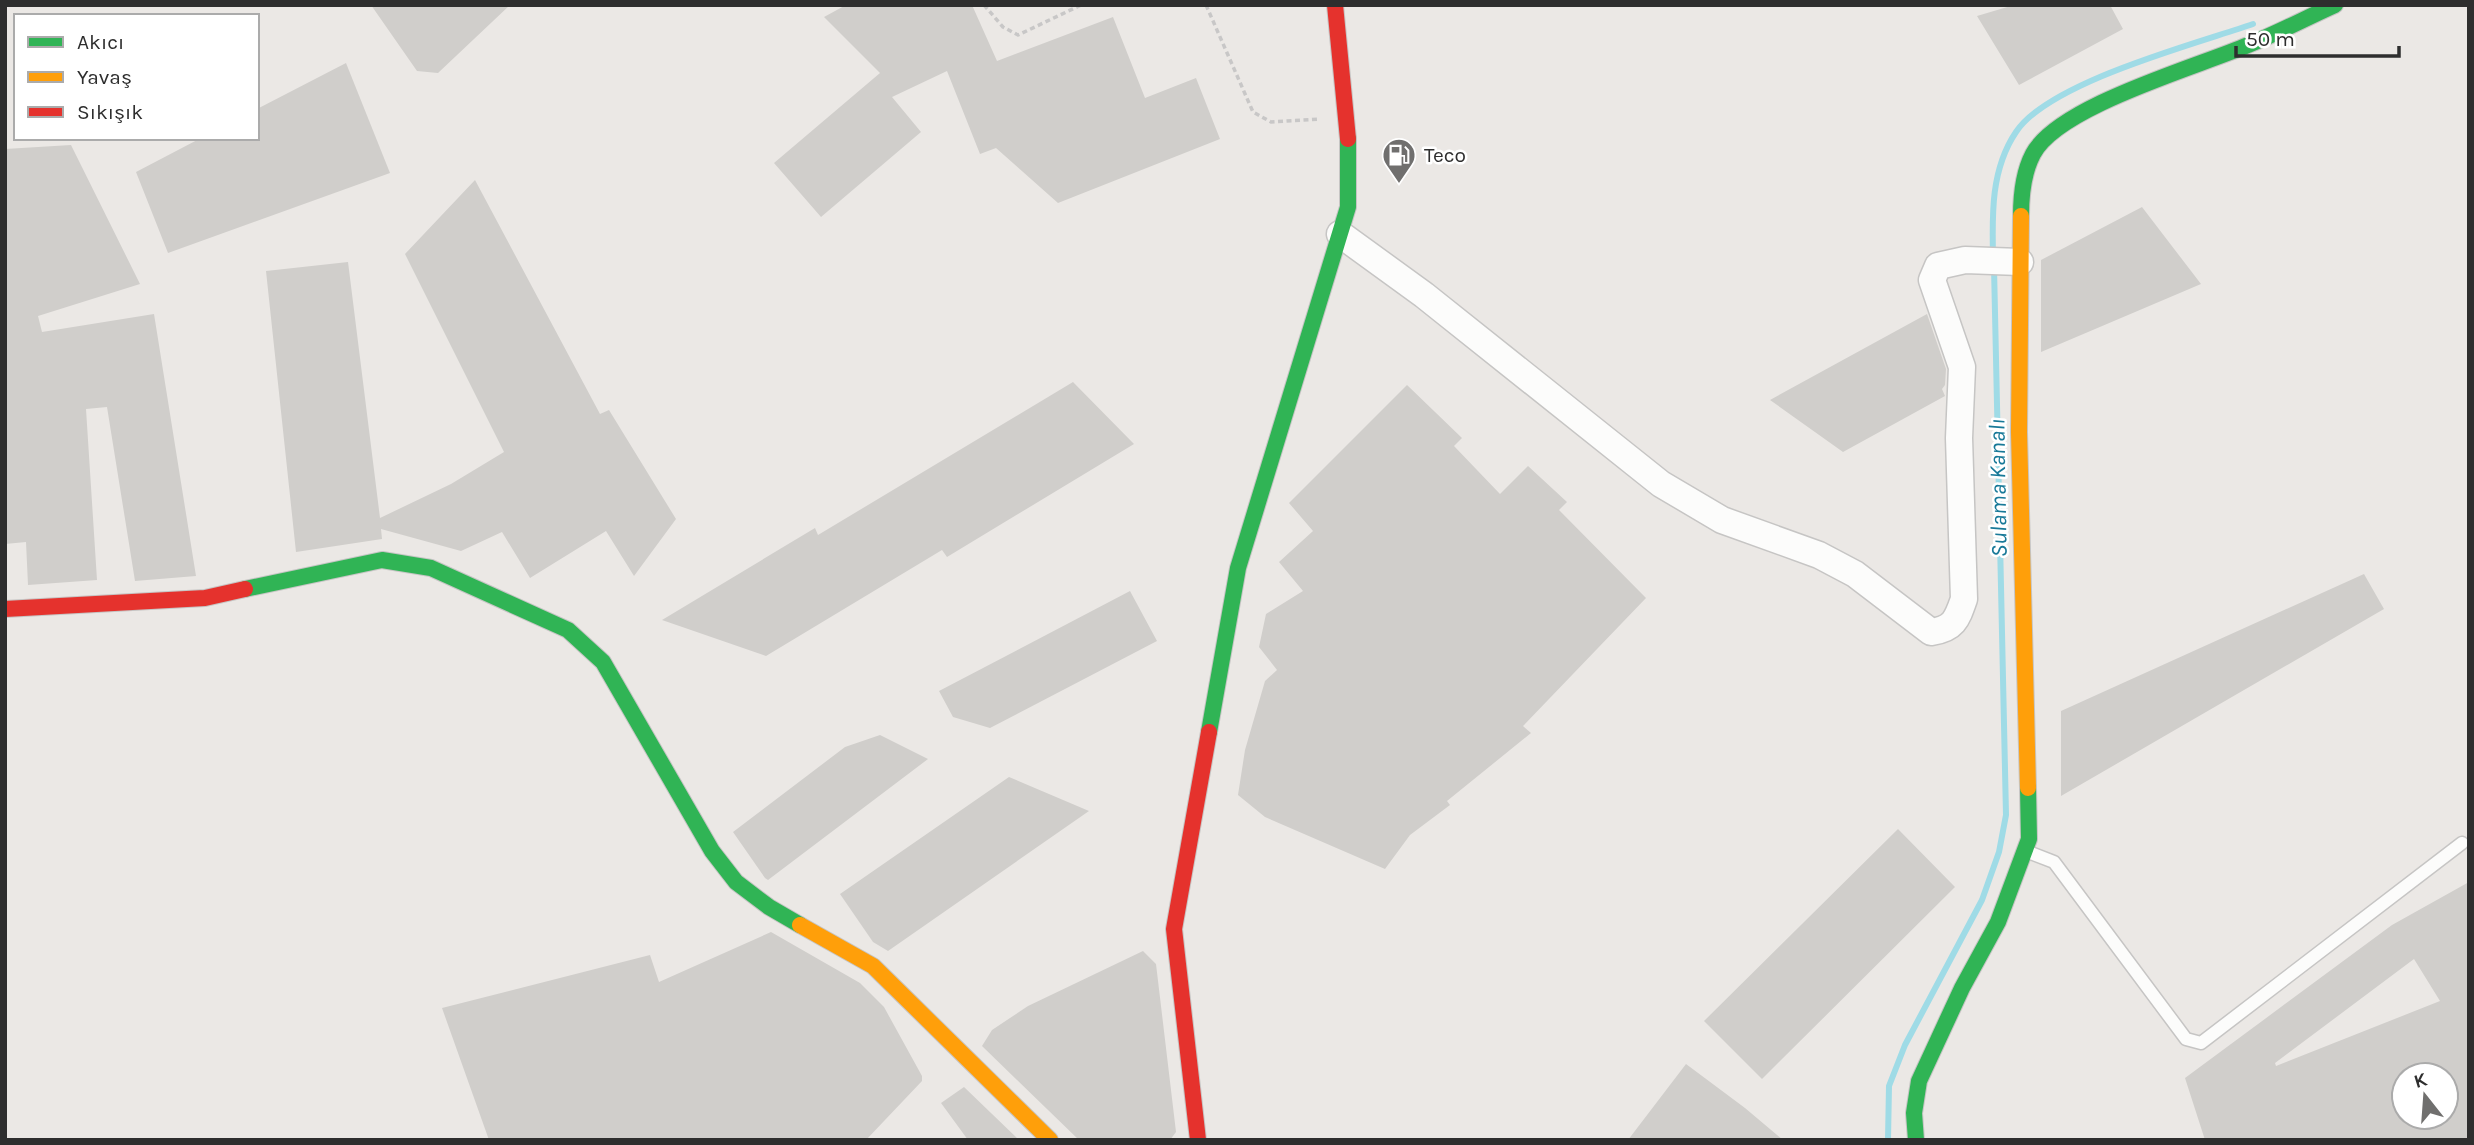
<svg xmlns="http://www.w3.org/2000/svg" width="2474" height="1145" font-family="Karla,sans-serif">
  <rect width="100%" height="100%" fill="#ebe8e5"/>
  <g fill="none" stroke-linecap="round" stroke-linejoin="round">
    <path stroke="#9fdbe6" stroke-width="6" d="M 1993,256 C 1992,214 1991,169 2016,132 C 2049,82 2195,44 2253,24
      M 1888,1140 L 1889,1086 L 1905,1045 L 1982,900 L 1999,852 L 2006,815 L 1994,267"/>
  </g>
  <path fill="#d0cecb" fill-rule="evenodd" d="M 371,5 L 510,5 L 438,73 L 417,71 Z
    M 846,5 L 972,5 L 997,61 L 1113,17 L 1145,98 L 1196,78 L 1220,139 L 1058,203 L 996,148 L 980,154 L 947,71 L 892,97 L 921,132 L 821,217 L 774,163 L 880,73 L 824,17 Z
    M 2014,5 L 2110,5 L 2123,29 L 2019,85 L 1977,16 Z
    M 346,63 L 390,173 L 168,253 L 136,172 L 201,138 L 257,138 L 257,109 Z
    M 71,145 L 140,284 L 38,316 L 42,332 L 154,314 L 196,576 L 135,581 L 107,407 L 86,409 L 97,580 L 28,585 L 26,542 L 5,544 L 5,149 Z
    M 475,180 L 600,414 L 609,410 L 676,519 L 634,576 L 606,531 L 530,578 L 502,532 L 461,551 L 381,529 L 382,539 L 296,552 L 266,271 L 348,262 L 380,518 L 451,484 L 504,452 L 405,254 Z
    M 2142,207 L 2201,284 L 2041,352 L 2041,260 Z
    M 1927,314 L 1946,369 L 1945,385 L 1942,389 L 1945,396 L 1843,452 L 1770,400 Z
    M 1073,382 L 1134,444 L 947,557 L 942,550 L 766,656 L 662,620 L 815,528 L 818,535 Z
    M 1407,385 L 1462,438 L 1454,446 L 1500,494 L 1528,466 L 1567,502 L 1559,510 L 1646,598 L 1523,726 L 1531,733 L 1447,801 L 1450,805 L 1410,835 L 1385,869 L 1265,817 L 1238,795 L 1245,750 L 1265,681 L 1277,670 L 1259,647 L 1266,614 L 1303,591 L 1279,562 L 1313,531 L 1289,503 Z
    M 2364,574 L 2384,609 L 2061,796 L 2061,711 Z
    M 1130,591 L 1157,641 L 990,728 L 953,717 L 939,691 Z
    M 880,735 L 928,759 L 768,880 L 765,878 L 733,832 L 845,747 Z
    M 1009,777 L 1089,811 L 888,951 L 873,942 L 840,894 Z
    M 1898,829 L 1955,887 L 1762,1079 L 1704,1021 Z
    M 2469,882 L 2469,1140 L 2205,1140 L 2185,1078 L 2392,925 ZM 2414,959 L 2440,1001 L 2276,1066 L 2275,1063 ZM 2404,1075 L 2446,1075 L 2446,1117 L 2404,1117 Z
    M 771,932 L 860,983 L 884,1007 L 922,1076 L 922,1081 L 866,1140 L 489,1140 L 442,1008 L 650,955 L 659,982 Z
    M 1143,951 L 1156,964 L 1176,1132 L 1170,1140 L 1079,1140 L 982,1046 L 992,1030 L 1028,1006 Z
    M 1686,1064 L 1745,1108 L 1783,1140 L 1628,1140 Z
    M 964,1087 L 1019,1140 L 968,1140 L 941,1103 Z"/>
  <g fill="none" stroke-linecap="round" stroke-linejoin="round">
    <defs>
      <path id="lane" d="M 2028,852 L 2054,862 L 2186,1039 L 2201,1043 L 2462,843"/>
      <path id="street" d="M 1340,234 L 1424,295 L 1661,484 L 1722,520 L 1819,555 L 1855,574 L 1931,632 C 1954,629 1957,619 1964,599 L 1959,438 L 1962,367 L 1932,280 L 1938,266 L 1965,260 L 2020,262"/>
      <path id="fast" d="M 2021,216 C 2021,196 2023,173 2033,154 C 2058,106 2197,67 2248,45 C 2278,33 2306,18 2335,5
        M 245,589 L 382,560 L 431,568 L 568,630 L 603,662 L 712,851 L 736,882 L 769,907 L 800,925
        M 1209,732 L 1238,568 L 1348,207 L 1348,139
        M 1916,1140 L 1914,1113 L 1919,1081 L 1962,988 L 1998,922 L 2029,839 L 2028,788"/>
      <path id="slow" d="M 2021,216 L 2019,432 L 2028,788
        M 800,925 L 873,966 L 1050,1140"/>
      <path id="jam" d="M 1335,5 L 1348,139
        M 5,609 L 205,598 L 245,589
        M 1198,1140 L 1174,929 L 1209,732"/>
    </defs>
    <use href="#lane" stroke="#c6c5c4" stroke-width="15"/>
    <use href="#street" stroke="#c6c5c4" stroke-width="29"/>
    <use href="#fast" stroke="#c6c5c4" stroke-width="18"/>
    <use href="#slow" stroke="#c6c5c4" stroke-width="18"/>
    <use href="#jam" stroke="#c6c5c4" stroke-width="18"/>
    <path stroke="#c8c7c7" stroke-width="3.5" stroke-dasharray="5 3.5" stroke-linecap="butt" d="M 984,5 L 1003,27 L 1018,35 L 1081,5
      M 1206,5 L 1253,112 L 1271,122 L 1320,119"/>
    <use href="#lane" stroke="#fcfcfb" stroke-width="12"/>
    <use href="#street" stroke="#fcfcfb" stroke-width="26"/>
    <use href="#fast" stroke="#30b455" stroke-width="16"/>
    <use href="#slow" stroke="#ff9f0a" stroke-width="16"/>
    <use href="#jam" stroke="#e5322d" stroke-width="16"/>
  </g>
  <defs>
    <symbol id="fuel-pin" viewBox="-11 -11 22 30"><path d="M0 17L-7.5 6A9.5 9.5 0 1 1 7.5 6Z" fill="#706f6e" stroke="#fff"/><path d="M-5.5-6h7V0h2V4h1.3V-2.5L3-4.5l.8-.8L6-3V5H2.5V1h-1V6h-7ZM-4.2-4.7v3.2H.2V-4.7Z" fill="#fff"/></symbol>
  </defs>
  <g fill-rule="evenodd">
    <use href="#fuel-pin" x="1380" y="136" width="38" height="52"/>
  </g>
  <g text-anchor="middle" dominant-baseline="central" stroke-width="5" stroke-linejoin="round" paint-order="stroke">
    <g font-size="21" fill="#2e2e2e" stroke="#fff" text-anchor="start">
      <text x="1424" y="155">Teco</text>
    </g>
    <g font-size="23" font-style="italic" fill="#187998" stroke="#fff">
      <text transform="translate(1998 488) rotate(-91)">Sulama Kanalı</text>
    </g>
  </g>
  <rect width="2474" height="1145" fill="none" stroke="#2e2e2e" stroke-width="14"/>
  <rect x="14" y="14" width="245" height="126" fill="#ffffff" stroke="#ababab" stroke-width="2"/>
  <rect x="28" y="37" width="35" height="10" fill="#30b455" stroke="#ababab" stroke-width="2"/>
  <text x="77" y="49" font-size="21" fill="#2e2e2e">Akıcı</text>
  <rect x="28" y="72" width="35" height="10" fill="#ff9f0a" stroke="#ababab" stroke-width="2"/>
  <text x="77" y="84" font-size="21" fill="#2e2e2e">Yavaş</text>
  <rect x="28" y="107" width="35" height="10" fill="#e5322d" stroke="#ababab" stroke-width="2"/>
  <text x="77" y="119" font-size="21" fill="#2e2e2e">Sıkışık</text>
  <g transform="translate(2425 1096) rotate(343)"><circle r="33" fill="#ffffff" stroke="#ababab" stroke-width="2"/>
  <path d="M0-5L12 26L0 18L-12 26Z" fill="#706f6e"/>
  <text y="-10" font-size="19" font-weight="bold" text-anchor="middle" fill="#2e2e2e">K</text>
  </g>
  <path d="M2236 46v10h163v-10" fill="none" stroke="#2e2e2e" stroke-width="3.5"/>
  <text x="2246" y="46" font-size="21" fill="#2e2e2e" stroke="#ffffff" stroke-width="5" paint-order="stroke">50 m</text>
</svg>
